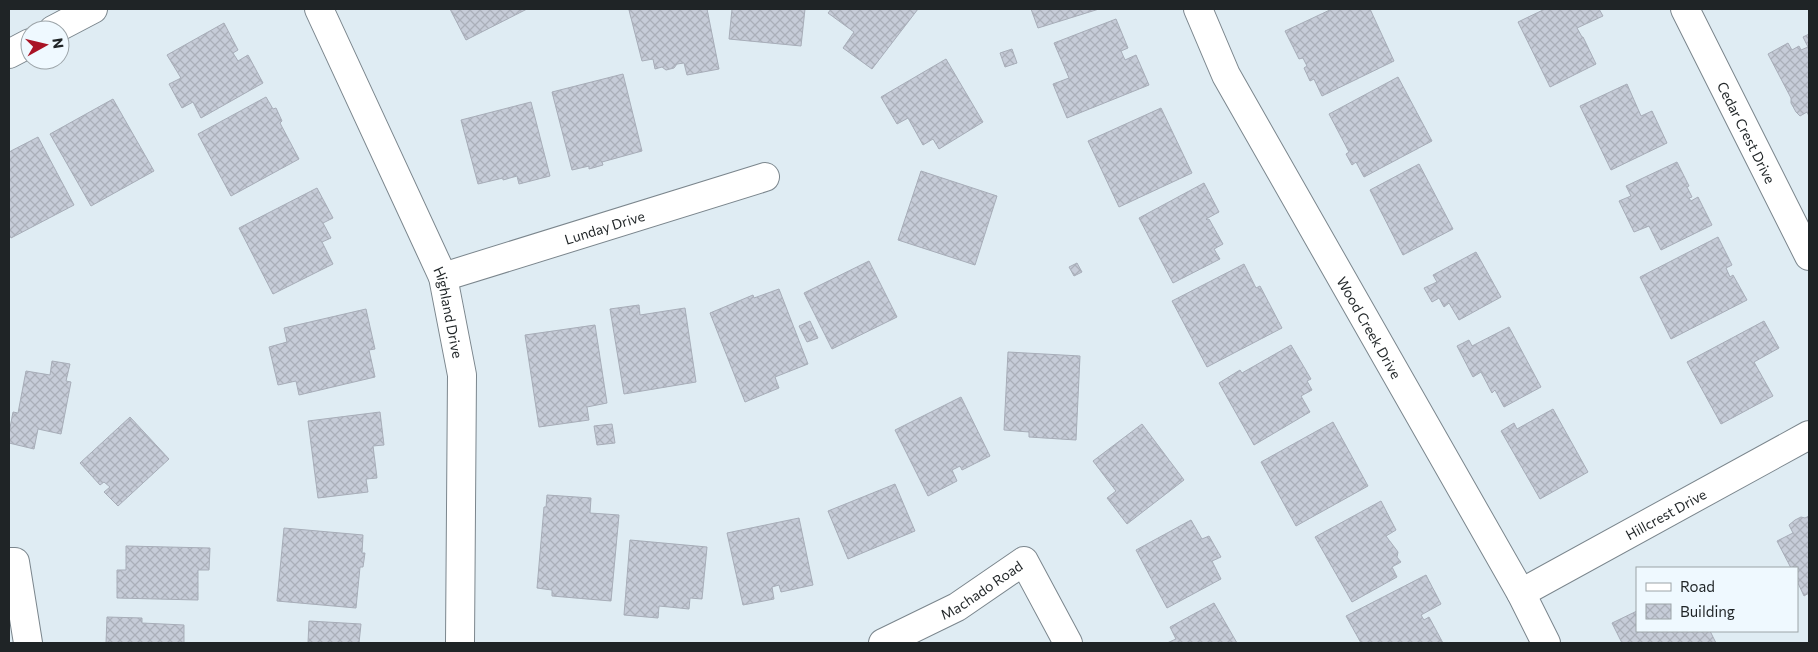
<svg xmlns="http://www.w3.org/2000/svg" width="1818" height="652" font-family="Commissioner,sans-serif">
  <defs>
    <pattern id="building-cross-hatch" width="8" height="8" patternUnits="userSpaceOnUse" patternTransform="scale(1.25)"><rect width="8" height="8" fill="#c6ccd8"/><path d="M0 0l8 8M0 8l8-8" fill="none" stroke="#aaafb9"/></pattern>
  </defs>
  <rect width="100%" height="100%" fill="#dfecf3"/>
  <path fill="url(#building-cross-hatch)" stroke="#a7adb8" d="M 450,9 L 527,9 L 466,40 Z
    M 636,9 L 707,9 L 719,69 L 687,75 L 684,63 L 677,64 L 674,68 L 666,70 L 662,67 L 655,69 L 653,59 L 642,61 L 629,10 Z
    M 732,9 L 805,9 L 801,46 L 729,39 Z
    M 831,9 L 918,9 L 872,69 L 843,48 L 854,32 L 828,13 Z
    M 1031,9 L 1099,9 L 1038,28 Z
    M 1332,9 L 1370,9 L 1394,61 L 1322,96 L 1314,79 L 1310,81 L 1304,68 L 1307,66 L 1303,58 L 1299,59 L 1285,31 Z
    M 1545,9 L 1599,9 L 1603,16 L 1577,28 L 1582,37 L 1583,37 L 1596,64 L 1550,87 L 1518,22 Z
    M 1116,19 L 1128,48 L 1121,51 L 1125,60 L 1136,55 L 1149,85 L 1067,118 L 1053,84 L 1069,78 L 1054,43 Z
    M 224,23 L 238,50 L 233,53 L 238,61 L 248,55 L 263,83 L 201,118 L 193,102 L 182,108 L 169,84 L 181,78 L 167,55 Z
    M 1809,34 L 1809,116 L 1807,112 L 1800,116 L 1796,112 L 1791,103 L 1791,98 L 1768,54 L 1788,43 L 1792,50 L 1799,46 L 1801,50 L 1808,47 L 1803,37 Z
    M 1012,49 L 1017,63 L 1005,67 L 1000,53 Z
    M 946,59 L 983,122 L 939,149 L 933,139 L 923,145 L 908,118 L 897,124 L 881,97 Z
    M 623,74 L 642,151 L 602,162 L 603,165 L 589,169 L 589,166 L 572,170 L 552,92 Z
    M 1398,77 L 1432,141 L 1364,177 L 1356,162 L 1352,165 L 1346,154 L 1349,152 L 1329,114 Z
    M 1627,84 L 1641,116 L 1652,111 L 1667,143 L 1611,170 L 1580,106 Z
    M 266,97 L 273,109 L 276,108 L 282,121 L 280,123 L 299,159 L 231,196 L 198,134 Z
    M 113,99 L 154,171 L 91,206 L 50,134 Z
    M 531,102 L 550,176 L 519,184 L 517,176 L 503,180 L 503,178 L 478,184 L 461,120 Z
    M 1161,108 L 1192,173 L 1119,207 L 1088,141 Z
    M 38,137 L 74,205 L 11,238 L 9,234 L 9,152 Z
    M 1677,162 L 1689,186 L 1687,187 L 1692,197 L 1689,198 L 1691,201 L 1698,197 L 1712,225 L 1661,250 L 1649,226 L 1634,232 L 1619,201 L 1631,196 L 1626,186 Z
    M 1419,164 L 1453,229 L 1403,255 L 1370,190 Z
    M 921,171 L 997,196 L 975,265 L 898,240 Z
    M 1204,183 L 1219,212 L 1206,219 L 1207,220 L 1209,219 L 1223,244 L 1214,249 L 1220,259 L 1173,283 L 1139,218 Z
    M 317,188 L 333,218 L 323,223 L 331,238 L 322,242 L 333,264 L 273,294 L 239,228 Z
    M 1718,237 L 1732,265 L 1726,268 L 1730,277 L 1733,275 L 1747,300 L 1671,339 L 1640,277 Z
    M 1476,252 L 1501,297 L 1459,320 L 1449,303 L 1444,307 L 1439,298 L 1432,302 L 1424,288 L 1437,282 L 1433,275 Z
    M 869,261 L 897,317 L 832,349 L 804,293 Z
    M 1077,263 L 1082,272 L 1074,276 L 1069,267 Z
    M 1244,264 L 1256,288 L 1260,286 L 1282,328 L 1207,367 L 1172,301 Z
    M 779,289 L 808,364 L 775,377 L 779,388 L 745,402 L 710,313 L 753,295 L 754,298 Z
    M 639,305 L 640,315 L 685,308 L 696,382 L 624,394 L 610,309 Z
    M 366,309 L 375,349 L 369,350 L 375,377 L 299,395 L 296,381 L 278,385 L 269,347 L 287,342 L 284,328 Z
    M 810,321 L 818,338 L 807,342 L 799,326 Z
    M 1764,321 L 1779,348 L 1754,362 L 1773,396 L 1721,424 L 1687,362 Z
    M 595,325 L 607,403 L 587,407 L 589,420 L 539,427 L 525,335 Z
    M 1509,327 L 1541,387 L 1504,407 L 1495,390 L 1492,393 L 1481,372 L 1473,377 L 1457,346 L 1469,340 L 1472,346 Z
    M 1291,345 L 1311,379 L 1307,381 L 1312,390 L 1301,396 L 1310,412 L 1254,445 L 1219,383 L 1240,370 L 1242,373 Z
    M 1008,352 L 1080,356 L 1076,440 L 1029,437 L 1029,432 L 1004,430 Z
    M 52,361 L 70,364 L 66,381 L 71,382 L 61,434 L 38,429 L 34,449 L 9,443 L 9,433 L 13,412 L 18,413 L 26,371 L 50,375 Z
    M 961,397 L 990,456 L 962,470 L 960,466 L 952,470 L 957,481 L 928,496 L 895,430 Z
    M 1553,409 L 1588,472 L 1540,499 L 1501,431 L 1514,423 L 1517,429 Z
    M 380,412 L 384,445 L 373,446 L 377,478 L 366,479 L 368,492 L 318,498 L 308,421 Z
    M 130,417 L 169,459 L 118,506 L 104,492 L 110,487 L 104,482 L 100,485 L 80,463 Z
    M 1333,422 L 1368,486 L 1296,526 L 1261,462 Z
    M 612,424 L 615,443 L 597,445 L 594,426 Z
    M 1142,424 L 1184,480 L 1127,524 L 1107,498 L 1116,491 L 1093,461 Z
    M 895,484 L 915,531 L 848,559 L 828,511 Z
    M 547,495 L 591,498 L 590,513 L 619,515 L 611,601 L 552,596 L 552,590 L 537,588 L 544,507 L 546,507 Z
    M 1381,501 L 1396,530 L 1386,536 L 1398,552 L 1397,557 L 1401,562 L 1392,567 L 1397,577 L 1352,602 L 1315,537 Z
    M 1809,516 L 1809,593 L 1804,596 L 1797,581 L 1797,568 L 1791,568 L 1777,541 L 1793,533 L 1789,525 L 1795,520 L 1801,517 L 1805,518 Z
    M 799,518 L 813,585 L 781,592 L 779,585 L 772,587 L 774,599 L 743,605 L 727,533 Z
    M 1191,520 L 1202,539 L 1209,536 L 1221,557 L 1212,561 L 1221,579 L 1167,608 L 1136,550 Z
    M 284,528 L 363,535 L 362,553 L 365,553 L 363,567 L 360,567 L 356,608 L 277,601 Z
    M 630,540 L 707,547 L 702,599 L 690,598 L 689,609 L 659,606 L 658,618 L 624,615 Z
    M 126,546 L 210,548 L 209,570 L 198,570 L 198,600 L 117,598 L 117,570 L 126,570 Z
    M 1426,575 L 1441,604 L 1421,615 L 1424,620 L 1429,617 L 1443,643 L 1361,643 L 1346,616 Z
    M 1214,603 L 1237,643 L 1167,643 L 1176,639 L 1170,627 Z
    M 1637,611 L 1637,631 L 1710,631 L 1716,643 L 1622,643 L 1612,623 Z
    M 107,617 L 142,618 L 142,623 L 184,625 L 184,643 L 106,643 Z
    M 309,621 L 361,624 L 359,643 L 308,643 Z"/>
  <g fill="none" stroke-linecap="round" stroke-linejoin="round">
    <defs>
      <g id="minor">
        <path id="s1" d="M 319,9 L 443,277 L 462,375 L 460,643"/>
        <path id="s2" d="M 1198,9 L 1226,75 L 1521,593 L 1546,643"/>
        <path id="s3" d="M 1685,9 L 1809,256"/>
        <path d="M 53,30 L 93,9"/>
        <path d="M 9,54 L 30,43"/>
        <path id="s4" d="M 443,277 L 765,177"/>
        <path d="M 9,562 L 15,562 L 28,643"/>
        <path id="s5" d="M 1521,593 L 1809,435"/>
        <path id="s6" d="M 883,643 L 957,607 L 1024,561 L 1068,643"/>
      </g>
    </defs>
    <use href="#minor" stroke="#7b868d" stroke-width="30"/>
    <use href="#minor" stroke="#fff" stroke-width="28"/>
  </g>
  <g text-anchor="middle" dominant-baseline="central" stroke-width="4" stroke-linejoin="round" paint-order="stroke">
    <g font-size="14" fill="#1f2426" stroke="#eff9ff">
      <text stroke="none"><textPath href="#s3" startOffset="138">Cedar Crest Drive</textPath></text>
      <text stroke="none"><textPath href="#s4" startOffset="169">Lunday Drive</textPath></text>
      <text stroke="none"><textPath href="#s1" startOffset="331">Highland Drive</textPath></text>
      <text stroke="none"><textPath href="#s2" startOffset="362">Wood Creek Drive</textPath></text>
      <text stroke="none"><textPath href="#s5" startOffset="165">Hillcrest Drive</textPath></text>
      <text stroke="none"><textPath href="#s6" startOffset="112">Machado Road</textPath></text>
    </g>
  </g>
  <rect width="1818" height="652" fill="none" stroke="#1f2426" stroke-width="20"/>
  <rect x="1636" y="567" width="162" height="65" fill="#eff9ff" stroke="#9ca4a8"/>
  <rect x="1646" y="583" width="25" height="8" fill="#ffffff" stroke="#9ca4a8"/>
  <text x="1680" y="592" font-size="15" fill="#1f2426">Road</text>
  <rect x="1646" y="604" width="25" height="15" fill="url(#building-cross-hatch)" stroke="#9ca4a8"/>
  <text x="1680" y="617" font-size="15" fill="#1f2426">Building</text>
  <g transform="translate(45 45) rotate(82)"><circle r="24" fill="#eff9ff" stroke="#9ca4a8"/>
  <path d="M0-4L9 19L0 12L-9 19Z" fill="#a91325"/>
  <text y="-8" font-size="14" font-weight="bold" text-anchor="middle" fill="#1f2426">N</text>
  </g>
</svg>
